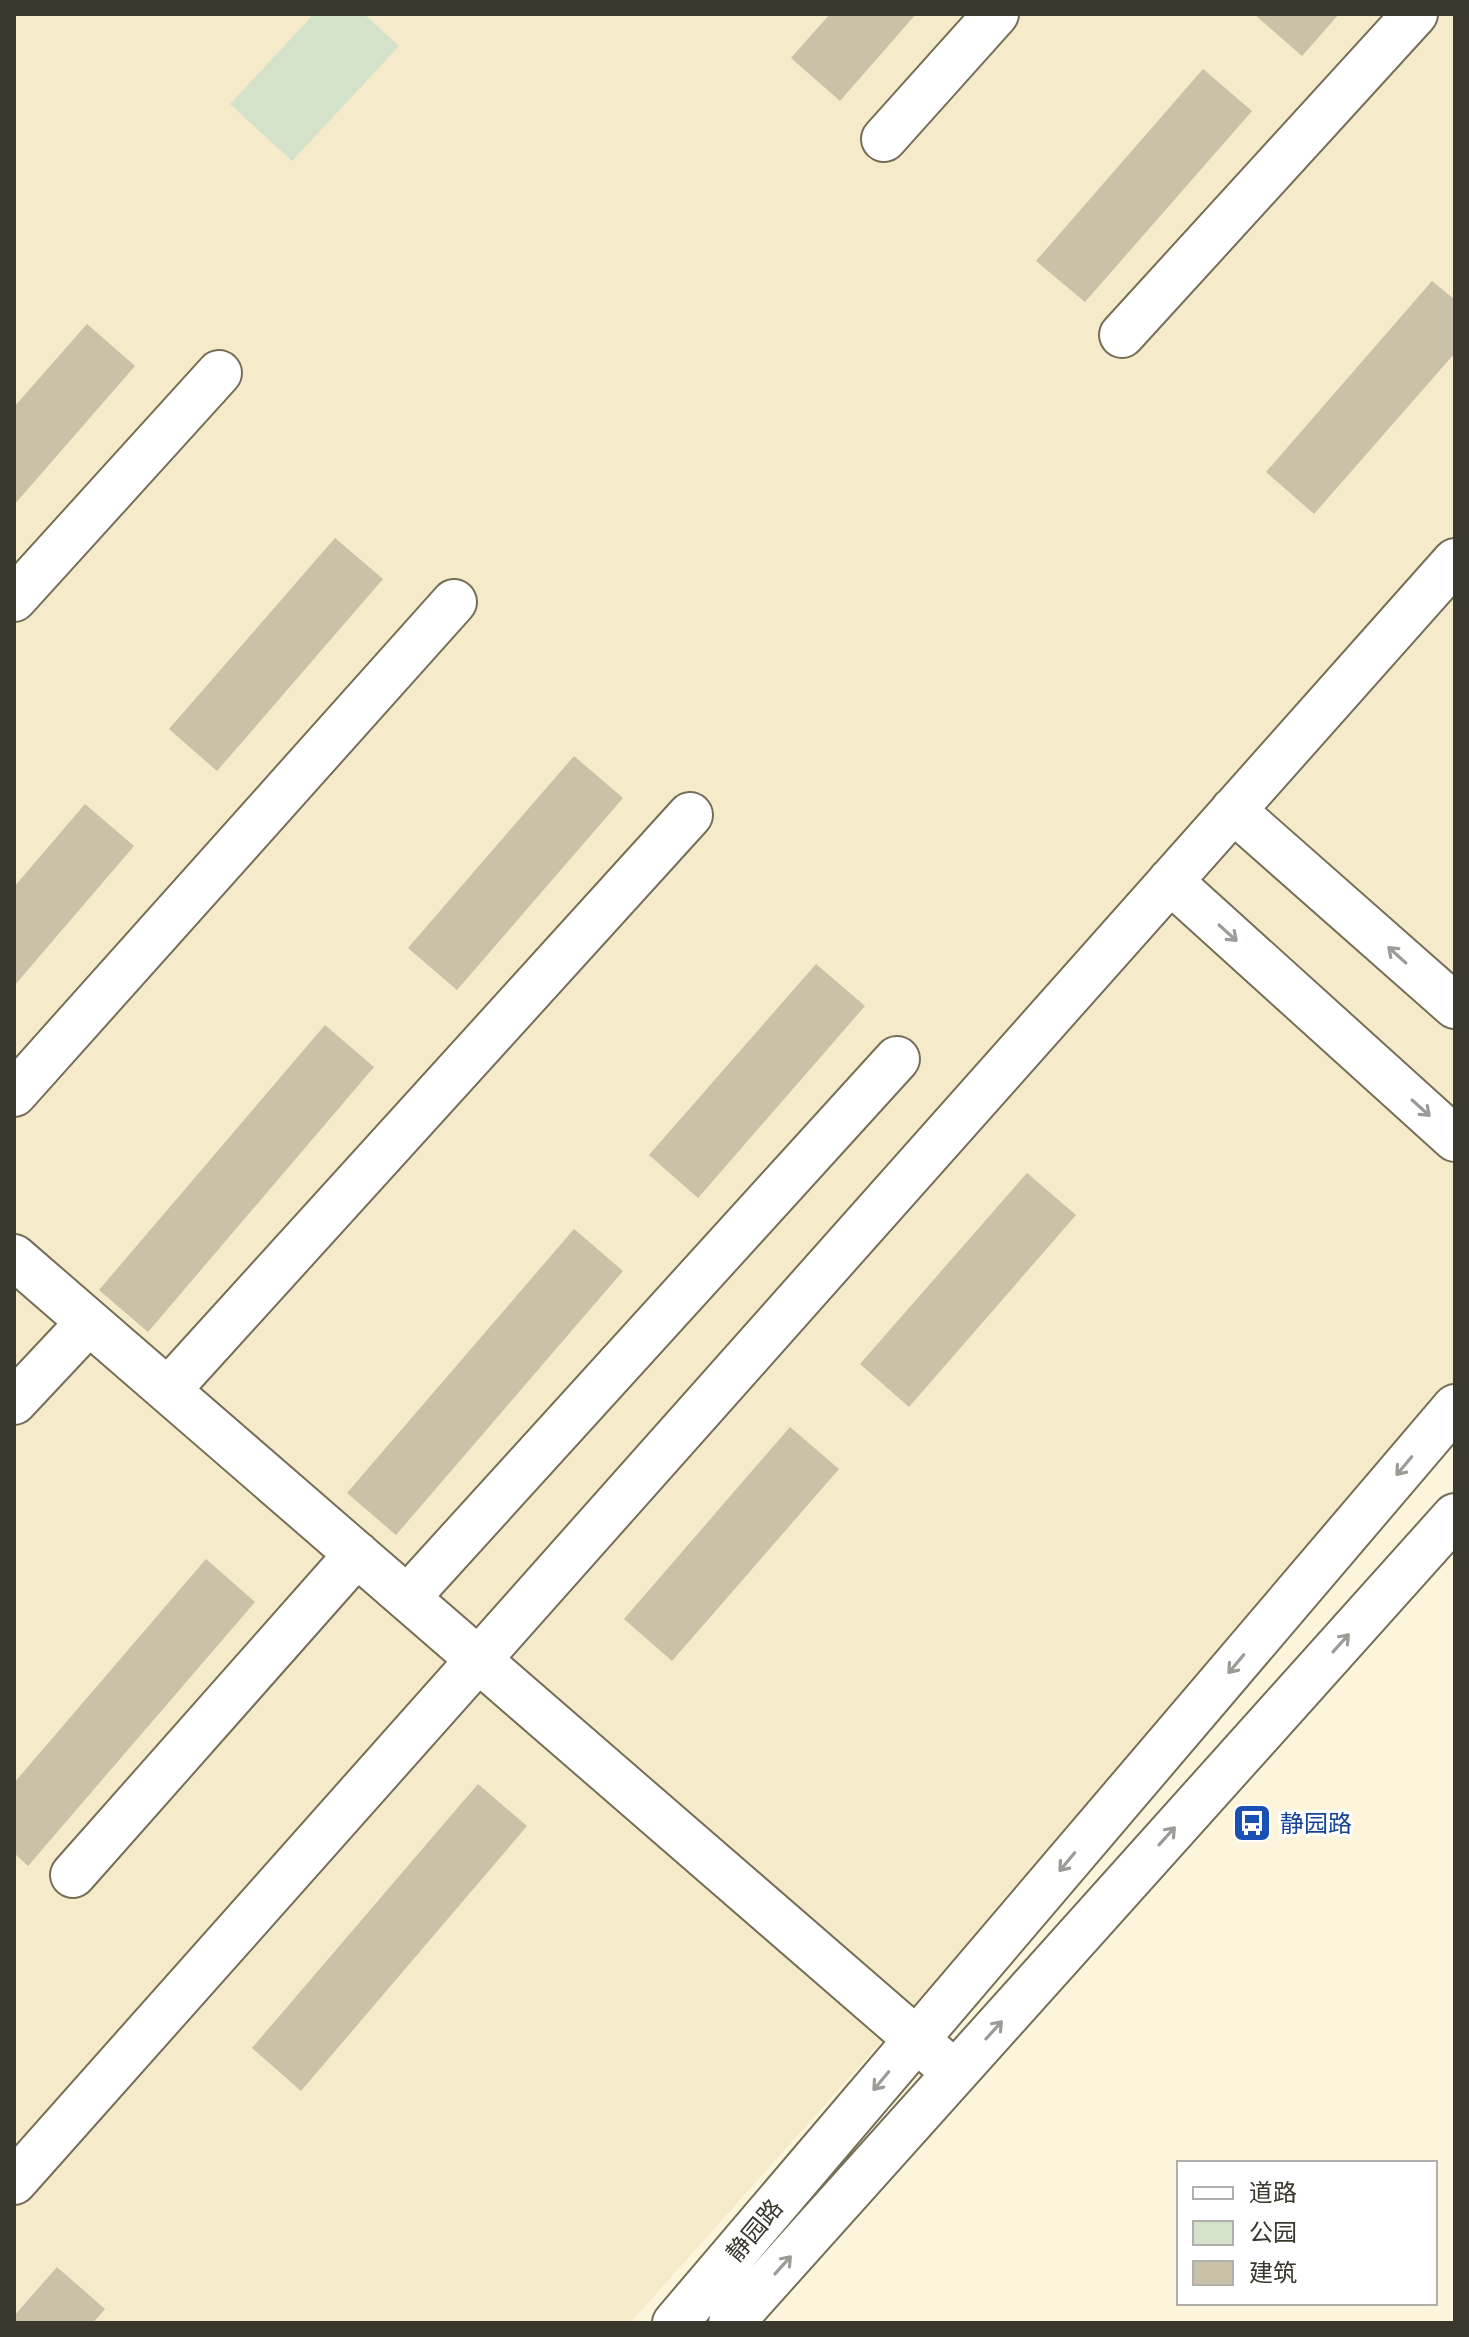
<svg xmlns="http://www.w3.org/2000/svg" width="1469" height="2337" font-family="Quicksand,'Noto Sans SC',sans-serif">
  <rect width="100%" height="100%" fill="#fdf5db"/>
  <path fill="#f5eac9" d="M 14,14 L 1455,14 L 1455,1400 L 630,2323 L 14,2323 Z"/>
  <path fill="#d3e2c9" d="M 314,14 L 364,14 L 399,46 L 292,161 L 230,104 Z"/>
  <path fill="#c9c1a8" d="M 830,14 L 916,14 L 840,101 L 791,58 Z
    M 1254,14 L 1339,14 L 1302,56 Z
    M 1203,69 L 1252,111 L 1085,302 L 1036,261 Z
    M 1432,281 L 1455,300 L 1455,353 L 1314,514 L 1266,472 Z
    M 87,324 L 135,366 L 14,505 L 14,407 Z
    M 335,538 L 383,579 L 217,771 L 169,729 Z
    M 574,756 L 623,798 L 457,990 L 408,948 Z
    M 85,804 L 134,846 L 14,986 L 14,887 Z
    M 816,964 L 865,1006 L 698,1198 L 649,1155 Z
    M 325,1025 L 374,1067 L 148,1332 L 99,1290 Z
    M 1027,1173 L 1076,1215 L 909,1407 L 860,1364 Z
    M 574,1229 L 623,1271 L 396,1535 L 347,1493 Z
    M 790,1427 L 839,1469 L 672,1661 L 624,1619 Z
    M 206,1559 L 255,1602 L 28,1866 L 14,1853 L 14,1783 Z
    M 478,1784 L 527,1826 L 301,2091 L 252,2048 Z
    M 57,2267 L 105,2309 L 93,2323 L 14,2323 L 14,2316 Z"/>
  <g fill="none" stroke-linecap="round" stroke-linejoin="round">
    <defs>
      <path id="minor" d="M 884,139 L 996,14
        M 1122,335 L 1415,14
        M 14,599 L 219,373
        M 1233,810 L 1455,1006
        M 1170,881 L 1455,1139
        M 14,1094 L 454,602
        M 14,1257 L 955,2073
        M 168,1390 L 690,815
        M 14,1402 L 89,1322
        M 407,1598 L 897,1059
        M 73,1875 L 357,1554
        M 14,2182 L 1455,561
        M 675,2323 L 1455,1407
        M 731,2323 L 1455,1516"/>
    </defs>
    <use href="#minor" stroke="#766f58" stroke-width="48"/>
    <use href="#minor" stroke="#fff" stroke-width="44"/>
  </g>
  <defs><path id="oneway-shaft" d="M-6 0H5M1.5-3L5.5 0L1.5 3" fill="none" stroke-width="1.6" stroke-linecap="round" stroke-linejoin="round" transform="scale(2)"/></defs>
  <g stroke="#9c9b96">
    <use href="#oneway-shaft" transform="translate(1228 933) rotate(42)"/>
    <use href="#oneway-shaft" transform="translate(1397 955) rotate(-138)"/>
    <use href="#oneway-shaft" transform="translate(1421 1108) rotate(42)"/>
    <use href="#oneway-shaft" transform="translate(1404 1466) rotate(130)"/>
    <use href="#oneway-shaft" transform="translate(1341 1643) rotate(-48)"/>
    <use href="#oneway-shaft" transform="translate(1236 1664) rotate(130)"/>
    <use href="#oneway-shaft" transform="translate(1167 1836) rotate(-48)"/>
    <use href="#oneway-shaft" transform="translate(1067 1862) rotate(130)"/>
    <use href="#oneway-shaft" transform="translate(994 2030) rotate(-48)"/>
    <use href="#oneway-shaft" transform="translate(881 2081) rotate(130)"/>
    <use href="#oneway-shaft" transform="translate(783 2265) rotate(-48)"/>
  </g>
  <defs>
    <symbol id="bus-square" viewBox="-11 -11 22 22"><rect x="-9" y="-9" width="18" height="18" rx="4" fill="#1a4fb4" stroke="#fff"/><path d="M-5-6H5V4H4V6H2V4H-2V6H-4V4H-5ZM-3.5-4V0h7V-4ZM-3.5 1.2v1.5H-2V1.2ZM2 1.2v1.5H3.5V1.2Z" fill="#fff"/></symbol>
  </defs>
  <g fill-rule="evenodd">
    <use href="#bus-square" x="1230" y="1801" width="44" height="44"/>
  </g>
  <g text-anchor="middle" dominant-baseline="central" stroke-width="6" stroke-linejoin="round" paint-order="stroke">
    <g font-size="24" fill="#164399" stroke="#fff" text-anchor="start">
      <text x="1280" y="1823">静园路</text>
    </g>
    <g font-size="24" fill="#3a372d" stroke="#fff">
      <text transform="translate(754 2230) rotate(-50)">静园路</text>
    </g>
  </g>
  <rect width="1469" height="2337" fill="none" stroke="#3a372d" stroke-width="32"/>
  <rect x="1177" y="2161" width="260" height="144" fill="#ffffff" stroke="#b0afab" stroke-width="2"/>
  <rect x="1193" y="2187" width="40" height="12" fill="#ffffff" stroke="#b0afab" stroke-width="2"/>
  <text x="1249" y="2201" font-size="24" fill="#3a372d">道路</text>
  <rect x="1193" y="2221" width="40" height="24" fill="#d3e2c9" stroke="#b0afab" stroke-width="2"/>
  <text x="1249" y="2241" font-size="24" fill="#3a372d">公园</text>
  <rect x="1193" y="2261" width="40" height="24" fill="#c9c1a8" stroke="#b0afab" stroke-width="2"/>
  <text x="1249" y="2281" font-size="24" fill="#3a372d">建筑</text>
</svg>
